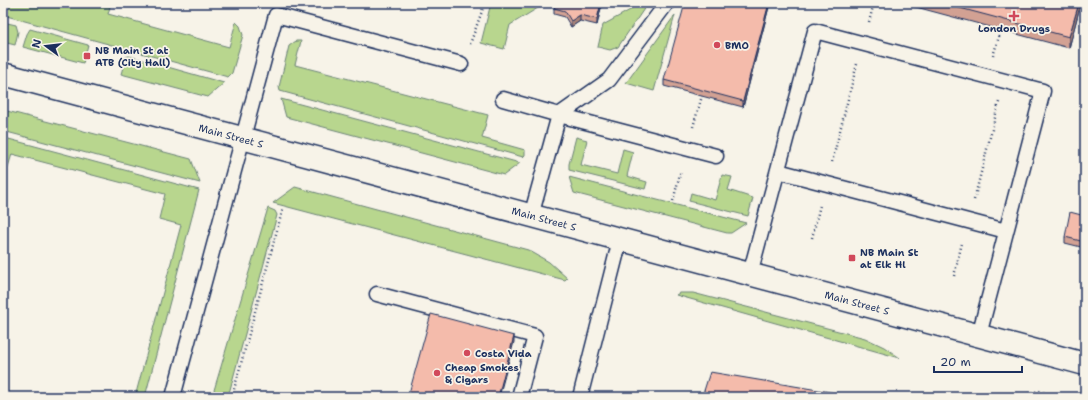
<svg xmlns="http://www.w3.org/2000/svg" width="1088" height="400" font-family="'Shantell Sans',sans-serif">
  <rect width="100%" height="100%" fill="#f7f3e8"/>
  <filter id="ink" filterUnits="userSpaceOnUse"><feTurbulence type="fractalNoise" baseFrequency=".025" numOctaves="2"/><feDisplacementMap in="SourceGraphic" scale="8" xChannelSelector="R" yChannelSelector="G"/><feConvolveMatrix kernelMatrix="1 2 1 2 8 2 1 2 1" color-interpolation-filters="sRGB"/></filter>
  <g filter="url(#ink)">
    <path fill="#b8d68e" stroke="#6a8276" d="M 3,3 L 49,3 L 67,6 L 74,3 L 111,3 L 108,14 L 229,47 L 236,22 L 240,26 L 243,35 L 232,73 L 228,77 L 3,15 Z
      M 491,3 L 546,3 L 510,25 L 504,49 L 481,43 Z
      M 629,3 L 648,3 L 618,47 L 610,50 L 598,47 L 603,25 L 632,9 Z
      M 675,15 L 654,91 L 626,83 Z
      M 3,22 L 16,25 L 18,32 L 15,45 L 3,42 Z
      M 30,29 L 88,45 L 83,63 L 23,47 L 27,34 Z
      M 296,41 L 301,41 L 295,65 L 488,115 L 482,138 L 525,150 L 525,155 L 523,157 L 280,91 L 279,87 L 289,46 Z
      M 129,56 L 224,83 L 208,97 L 121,74 L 126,57 Z
      M 281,99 L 520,163 L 504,175 L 286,117 Z
      M 7,111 L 191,159 L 200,183 L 3,131 Z
      M 576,137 L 587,140 L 581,165 L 617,174 L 623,149 L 633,152 L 627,176 L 647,182 L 645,189 L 569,170 L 569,164 Z
      M 5,138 L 199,190 L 145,397 L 135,397 L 181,225 L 159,219 L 165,194 L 12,154 L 5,177 L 3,176 L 3,147 Z
      M 722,175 L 732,177 L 728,190 L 753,198 L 748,216 L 689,201 L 691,193 L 715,200 Z
      M 569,177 L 746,223 L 731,233 L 727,233 L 574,193 Z
      M 295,187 L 528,250 L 549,262 L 567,278 L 565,280 L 273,203 Z
      M 268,208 L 275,211 L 277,215 L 228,397 L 212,397 Z
      M 679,293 L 693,293 L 865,338 L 884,347 L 900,358 L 676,295 Z"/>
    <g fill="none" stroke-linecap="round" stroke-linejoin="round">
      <defs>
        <path id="lane" d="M 667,3 L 609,80 L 559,115 L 716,156
          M 503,99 L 559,115 L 531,216
          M 778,171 L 1006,231
          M 750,274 L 815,31 L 1043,91 L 979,335
          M 377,294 L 535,336 L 519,397
          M 173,397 L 276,15 L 461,64
          M 580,397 L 620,240"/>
        <path id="secondary" d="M 3,74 L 1085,364"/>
      </defs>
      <use href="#lane" stroke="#1b2f5e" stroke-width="17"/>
      <use href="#secondary" stroke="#1b2f5e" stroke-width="25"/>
      <path stroke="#1b2f5e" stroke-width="2.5" stroke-dasharray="1 3" stroke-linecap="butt" d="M 869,22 L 874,3
        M 470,44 L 485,3
        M 993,56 L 1001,30
        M 693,127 L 702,96
        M 832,162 L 857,64
        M 974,200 L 999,102
        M 673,201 L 681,170
        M 812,238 L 820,205
        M 954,276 L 962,243
        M 232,397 L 283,208
        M 1016,397 L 1039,391 L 1059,397"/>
      <use href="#lane" stroke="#f7f3e8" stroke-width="14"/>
      <use href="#secondary" stroke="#f7f3e8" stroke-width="22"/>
    </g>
    <path fill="#d2a193" stroke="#1b2f5e" d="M 770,3 L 743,107 L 664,86 L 664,80 Z
      M 901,3 L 1081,3 L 1069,48 Z
      M 554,8 L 601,8 L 597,25 L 580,21 L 571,27 L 565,17 L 554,14 Z
      M 1085,216 L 1085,248 L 1065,243 L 1065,237 Z"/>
    <path fill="#ab8378" stroke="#1b2f5e" d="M 601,3 L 610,3 L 601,8 L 597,25 L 597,19 Z
      M 769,3 L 770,3 L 743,107 L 743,101 Z
      M 1079,3 L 1081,3 L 1069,48 L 1069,37 Z
      M 580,15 L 580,21 L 571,27 L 571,21 Z
      M 514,336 L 514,342 L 499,397 L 498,397 Z"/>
    <path fill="#f4bbab" stroke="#1b2f5e" d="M 556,3 L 601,3 L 597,19 L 580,15 L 571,21 L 565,11 L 554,8 Z
      M 685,3 L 769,3 L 743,101 L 664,80 Z
      M 941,3 L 1079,3 L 1069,37 Z
      M 1070,212 L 1085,216 L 1085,242 L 1065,237 Z
      M 431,314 L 514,336 L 498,397 L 408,397 Z
      M 710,372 L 860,397 L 702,397 Z"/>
  </g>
  <g fill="#d1495b" stroke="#f7f3e8" stroke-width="1.5">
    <path d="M1012 10h4v4h4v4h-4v4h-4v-4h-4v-4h4z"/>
    <circle cx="717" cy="45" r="4"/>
    <rect x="83" y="52" width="8" height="8" rx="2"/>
    <rect x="848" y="254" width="8" height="8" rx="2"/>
    <circle cx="467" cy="353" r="4"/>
    <circle cx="437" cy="373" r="4"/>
  </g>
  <g text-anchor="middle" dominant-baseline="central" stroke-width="3.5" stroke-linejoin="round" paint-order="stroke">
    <g font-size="10" font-weight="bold" fill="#1b2f5e" stroke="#f7f3e8" text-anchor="start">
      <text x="1014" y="28" text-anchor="middle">London Drugs</text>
      <text x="725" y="45">BMO</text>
      <text x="95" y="50">NB Main St at<tspan x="95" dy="12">ATB (City Hall)</tspan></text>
      <text x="860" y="252">NB Main St<tspan x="860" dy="12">at Elk Hl</tspan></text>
      <text x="475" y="353">Costa Vida</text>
      <text x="445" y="367">Cheap Smokes<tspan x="445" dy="12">&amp; Cigars</tspan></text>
    </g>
    <g font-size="10" fill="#1b2f5e" stroke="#f7f3e8">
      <text transform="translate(231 136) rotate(15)">Main Street S</text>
      <text transform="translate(544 219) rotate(15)">Main Street S</text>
      <text transform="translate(857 303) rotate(15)">Main Street S</text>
    </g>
  </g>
  <rect width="1088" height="400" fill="none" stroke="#f7f3e8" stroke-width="16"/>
  <rect x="8" y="8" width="1072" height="384" fill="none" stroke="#1b2f5e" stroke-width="1.5" filter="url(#ink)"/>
  <g transform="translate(46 46) rotate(285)" stroke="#f7f3e8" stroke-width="3" paint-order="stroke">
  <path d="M0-3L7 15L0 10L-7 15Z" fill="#1b2f5e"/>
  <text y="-6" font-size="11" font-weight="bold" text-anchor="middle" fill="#1b2f5e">N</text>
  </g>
  <path d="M934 366v6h88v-6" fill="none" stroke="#1b2f5e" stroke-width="2"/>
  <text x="940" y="366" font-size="12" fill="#1b2f5e" stroke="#f7f3e8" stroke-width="3" paint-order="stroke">20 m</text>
</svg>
